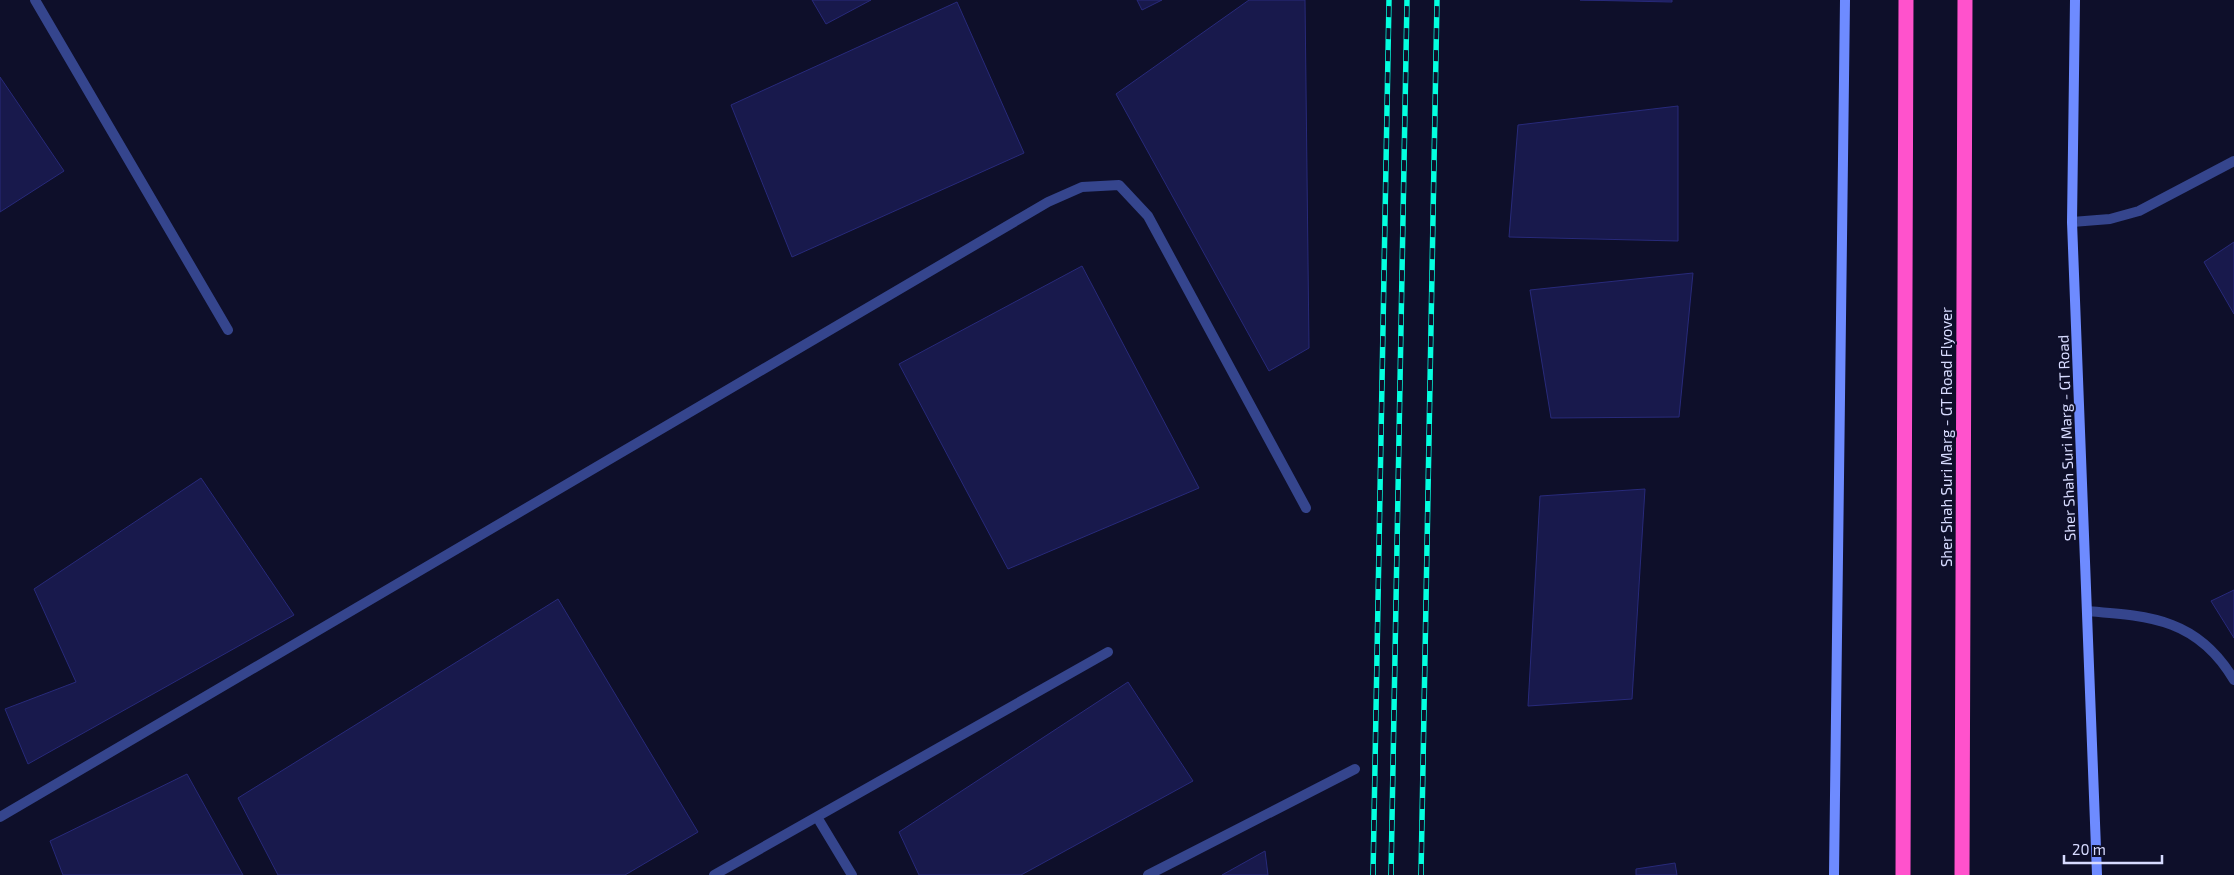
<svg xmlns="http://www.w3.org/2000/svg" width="2234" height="875" font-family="'Exo 2',sans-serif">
  <rect width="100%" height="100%" fill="#0e0f2a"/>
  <path fill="#18194c" stroke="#282a7a" d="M 812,0 L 871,0 L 826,24 Z
    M 1137,0 L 1162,0 L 1142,10 Z
    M 1249,0 L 1305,0 L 1309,348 L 1269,371 L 1116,94 Z
    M 1580,0 L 1672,0 L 1672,2 Z
    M 957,2 L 1024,153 L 792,257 L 731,105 Z
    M 0,77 L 64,171 L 0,212 Z
    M 1678,106 L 1678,241 L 1509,237 L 1518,125 Z
    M 2234,242 L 2234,314 L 2204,262 Z
    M 1082,266 L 1199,488 L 1008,569 L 899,364 Z
    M 1693,273 L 1679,417 L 1551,418 L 1530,290 Z
    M 201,478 L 294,615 L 28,764 L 5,709 L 76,682 L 34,589 Z
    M 1645,489 L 1632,699 L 1528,706 L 1540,496 Z
    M 2234,590 L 2234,638 L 2211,601 Z
    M 558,599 L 698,832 L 625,875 L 278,875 L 238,798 Z
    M 1128,682 L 1193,781 L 1021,875 L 919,875 L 899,832 Z
    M 187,774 L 243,875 L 63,875 L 50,841 Z
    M 1265,851 L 1268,875 L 1222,875 Z
    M 1675,863 L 1677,875 L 1636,875 L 1636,869 Z"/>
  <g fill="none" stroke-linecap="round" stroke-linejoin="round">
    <path stroke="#35458d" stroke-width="10" d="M 35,0 L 228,330
      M 2072,222 L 2110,219 L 2139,211 L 2234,161
      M 2087,611 C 2151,616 2198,619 2234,680
      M 0,817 L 1048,202 L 1082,187 L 1119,185 L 1148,216 L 1306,508
      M 817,817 L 852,875
      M 714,875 L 1108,652
      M 1148,875 L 1355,769"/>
    <path stroke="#6e8bff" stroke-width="10" d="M 2075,0 L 2072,222 L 2097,875
      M 1834,875 L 1845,0"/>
    <path stroke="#ff52cc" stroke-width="15" d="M 1903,875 L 1906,0
      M 1962,875 L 1965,0"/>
    <defs>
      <path id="rail" d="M 1373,875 L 1389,0
        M 1391,875 L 1407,0
        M 1421,875 L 1437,0"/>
    </defs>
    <use href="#rail" stroke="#03ffdf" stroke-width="5.5"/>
    <use href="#rail" stroke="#0e0f2a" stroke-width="4" stroke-dasharray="11" stroke-linecap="butt"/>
  </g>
  <g text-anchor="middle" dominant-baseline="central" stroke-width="4" stroke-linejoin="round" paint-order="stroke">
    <g font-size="15" fill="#d7dbff" stroke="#0e0f2a">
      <text transform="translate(1946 437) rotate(-90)">Sher Shah Suri Marg - GT Road Flyover</text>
      <text transform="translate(2066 438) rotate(-92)">Sher Shah Suri Marg - GT Road</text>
    </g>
  </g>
  <path d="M2064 855v8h98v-8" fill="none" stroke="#d7dbff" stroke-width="2.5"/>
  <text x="2072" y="855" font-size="15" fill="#d7dbff" stroke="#0e0f2a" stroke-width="4" paint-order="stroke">20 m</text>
</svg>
